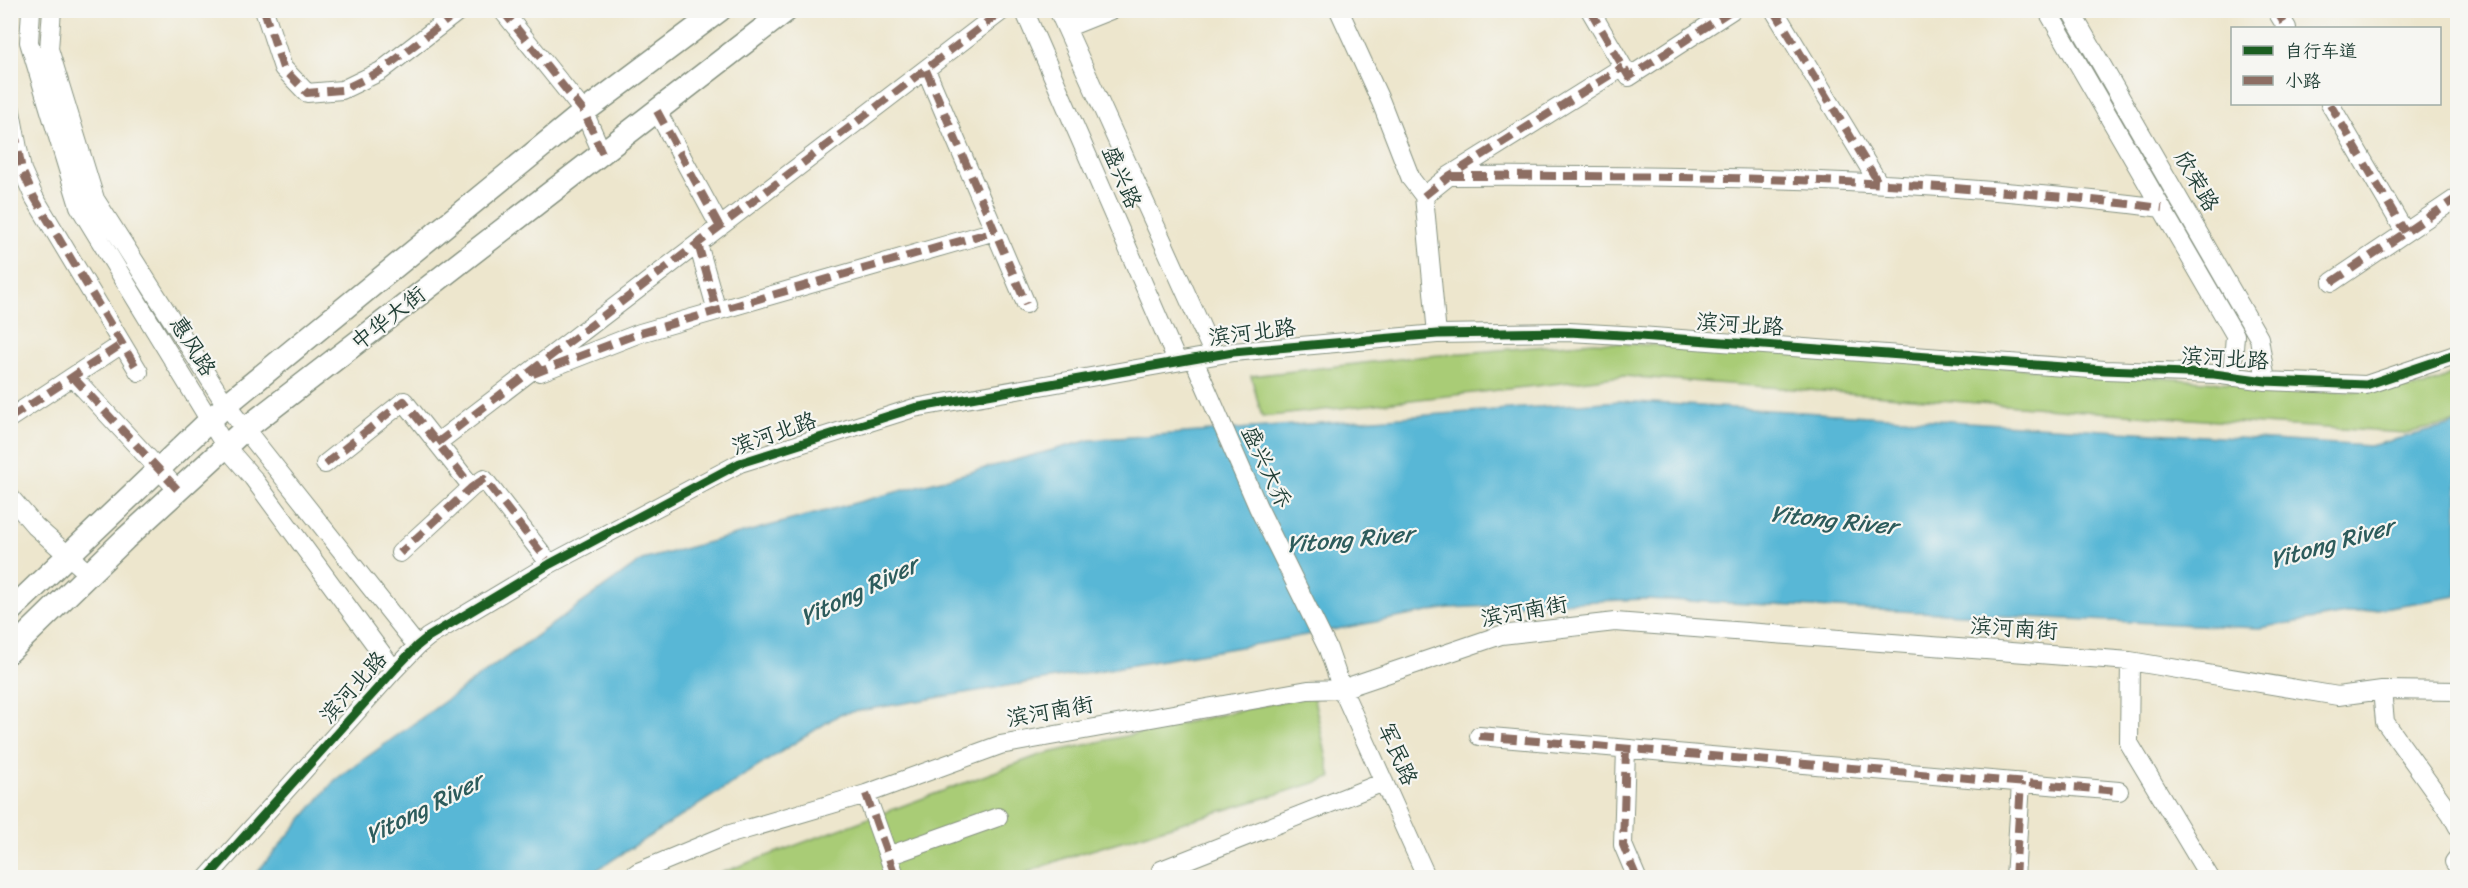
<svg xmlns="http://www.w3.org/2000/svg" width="2468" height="888" font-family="Sriracha,'LXGW WenKai TC',sans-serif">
  <rect width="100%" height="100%" fill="#f6f6f2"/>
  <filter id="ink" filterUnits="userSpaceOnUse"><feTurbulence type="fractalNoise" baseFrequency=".0167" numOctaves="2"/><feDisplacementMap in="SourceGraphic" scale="12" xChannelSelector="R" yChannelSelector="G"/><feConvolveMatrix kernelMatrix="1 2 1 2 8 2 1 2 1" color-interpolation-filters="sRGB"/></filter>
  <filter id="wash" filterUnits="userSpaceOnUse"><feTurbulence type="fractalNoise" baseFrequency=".008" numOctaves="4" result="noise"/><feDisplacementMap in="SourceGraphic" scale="24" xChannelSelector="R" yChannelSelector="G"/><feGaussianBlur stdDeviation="1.35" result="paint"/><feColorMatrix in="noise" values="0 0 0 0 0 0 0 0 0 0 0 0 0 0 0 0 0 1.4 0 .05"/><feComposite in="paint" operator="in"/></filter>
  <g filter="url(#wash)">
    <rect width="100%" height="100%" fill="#ede6cd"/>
    <path fill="#a9cc76" stroke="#648455" stroke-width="1.5" d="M 1594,342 L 1811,353 L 2345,391 L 2424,387 L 2457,372 L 2458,422 L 2406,433 L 2230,422 L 1623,376 L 1262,417 L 1251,376 L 1416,357 Z
      M 1313,694 L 1331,778 L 1065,858 L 1015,877 L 707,878 L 1040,755 Z"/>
    <path fill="#58b7d6" stroke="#3c7a85" stroke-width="1.5" d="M 1619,401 L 2370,446 L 2457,424 L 2457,596 L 2259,628 L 1645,599 L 1449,608 L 1264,643 L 840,714 L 586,877 L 252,878 L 335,780 L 642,560 L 1090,440 Z"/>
  </g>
  <g filter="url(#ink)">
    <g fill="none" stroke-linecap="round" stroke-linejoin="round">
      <defs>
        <path id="minor" d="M 31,10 L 29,42 L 79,206 L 226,447 L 253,478 L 394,670
          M 52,10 L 49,49 L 95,199 L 226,405 L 417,646
          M 264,10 L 283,68 L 307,93 L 342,90 L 381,71 L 460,10
          M 502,10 L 584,112 L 602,153
          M 1024,10 L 1177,361
          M 1058,10 L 1214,355
          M 1339,10 L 1381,102 L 1411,179 L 1424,196 L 1437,334
          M 1590,10 L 1629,77 L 1732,10
          M 1774,10 L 1878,182
          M 2047,10 L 2235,335 L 2232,377
          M 2070,10 L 2259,338 L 2266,381
          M 2276,10 L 2287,28
          M 1066,28 L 1111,10
          M 926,70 L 1026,304
          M 2330,104 L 2405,232
          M 10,106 L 22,170 L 34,197 L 139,372
          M 657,111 L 720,227
          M 1449,176 C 1687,175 1925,178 2162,208
          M 1424,196 L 1449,176 L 1623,67
          M 698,244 L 717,311
          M 2332,282 L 2458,197
          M 1194,360 L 1258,507 L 1328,649 L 1342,689 L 1427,878
          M 540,372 L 640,333 L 995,231
          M 73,377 L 178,490
          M 10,418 L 122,344
          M 437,443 L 1003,10
          M 325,464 L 404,401 L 472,487 L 400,553
          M 472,487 L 484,479 L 550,564
          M 10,497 L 35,526 L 89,574
          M 2130,661 L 2129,743 L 2210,878
          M 2382,690 L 2385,722 L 2451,814 L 2458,827
          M 1479,736 L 2119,791
          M 1626,749 L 1623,845 L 1637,878
          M 866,794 L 896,878
          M 888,856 L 998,817
          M 2458,857 L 2454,862 L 2458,867
          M 1161,870 L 1384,782
          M 207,878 L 394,670 L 417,646 L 428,637 L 550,564 L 740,463 L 914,408 L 1233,352 L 1437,334 L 1569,332 L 1640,336 L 2105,370 L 2214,374 L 2266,381 L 2366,385 L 2458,354
          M 630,878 L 638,872 L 727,835 L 866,794 L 1000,745 L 1308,690 L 1342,689 L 1501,635 L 1615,622 L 2130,661 L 2338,696 L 2382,690 L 2458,691
          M 2015,878 L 2021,783"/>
        <path id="major" d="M 10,611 L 226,405 L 584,112 L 720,10
          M 10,651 L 125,539 L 245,429 L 787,10"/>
      </defs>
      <use href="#minor" stroke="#869280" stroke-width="20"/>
      <use href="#major" stroke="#869280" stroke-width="25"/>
      <use href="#minor" stroke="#fff" stroke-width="18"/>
      <use href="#major" stroke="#fff" stroke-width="22"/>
      <path stroke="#8d6e63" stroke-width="8" stroke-dasharray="15 8" stroke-linecap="butt" d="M 264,10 L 283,68 L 307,93 L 342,90 L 381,71 L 460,10
        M 502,10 L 584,112 L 602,153
        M 1590,10 L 1629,77 L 1732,10
        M 1774,10 L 1878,182
        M 2276,10 L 2287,28
        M 926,70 L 1026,304
        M 2330,104 L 2405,232
        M 10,106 L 22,170 L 34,197 L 139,372
        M 657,111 L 720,227
        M 1449,176 C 1687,175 1925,178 2162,208
        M 1424,196 L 1449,176 L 1623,67
        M 698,244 L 717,311
        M 2332,282 L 2458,197
        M 533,374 L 640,333 L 995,231
        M 73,377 L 178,490
        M 10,418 L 122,344
        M 437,443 L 1003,10
        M 325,464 L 404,401 L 472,487 L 400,553
        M 472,487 L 484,479 L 550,564
        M 1479,736 L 2119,791
        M 1626,749 L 1623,845 L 1637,878
        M 866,794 L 896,878
        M 2015,878 L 2021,783"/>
      <defs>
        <path id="cycleway" d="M 207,878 L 394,670 L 417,646 L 428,637 L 550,564 L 740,463 L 914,408 L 1233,352 L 1437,334 L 1569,332 L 1640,336 L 2105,370 L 2214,374 L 2266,381 L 2366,385 L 2458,354"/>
      </defs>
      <use href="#cycleway" stroke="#f6f6f2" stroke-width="13"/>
      <use href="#cycleway" stroke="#1b5e20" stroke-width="9"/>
    </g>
  </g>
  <g text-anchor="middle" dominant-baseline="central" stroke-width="4.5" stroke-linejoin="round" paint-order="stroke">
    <g font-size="22" fill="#1f3d34" stroke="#f6f6f2">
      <text transform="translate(1122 177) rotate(67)">盛兴路</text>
      <text transform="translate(2197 181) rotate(60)">欣荣路</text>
      <text transform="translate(388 318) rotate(-38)">中华大街</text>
      <text transform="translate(1740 324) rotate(4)">滨河北路</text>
      <text transform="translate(1252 332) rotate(-7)">滨河北路</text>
      <text transform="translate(193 346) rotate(58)">惠风路</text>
      <text transform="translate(2225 358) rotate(4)">滨河北路</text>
      <text transform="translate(774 433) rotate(-19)">滨河北路</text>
      <text transform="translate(1267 467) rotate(65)">盛兴大乔</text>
      <text transform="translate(1524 611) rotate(-10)">滨河南街</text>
      <text transform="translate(2014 628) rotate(4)">滨河南街</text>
      <text transform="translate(353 687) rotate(-48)">滨河北路</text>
      <text transform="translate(1050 711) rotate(-10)">滨河南街</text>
      <text transform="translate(1398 754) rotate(66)">军民路</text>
    </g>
    <g font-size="24" font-style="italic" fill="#2d5c5c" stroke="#f6f6f2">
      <text transform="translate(1834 520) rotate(6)">Yitong River</text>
      <text transform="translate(1350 539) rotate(-5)">Yitong River</text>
      <text transform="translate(2332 543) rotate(-16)">Yitong River</text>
      <text transform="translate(859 591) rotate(-26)">Yitong River</text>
      <text transform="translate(424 808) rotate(-27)">Yitong River</text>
    </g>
  </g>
  <rect width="2468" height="888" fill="none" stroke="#f6f6f2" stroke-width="36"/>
  <rect x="2231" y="27" width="210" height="78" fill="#f6f6f2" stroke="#a0aca6" stroke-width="1.5"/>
  <rect x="2243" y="46" width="30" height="9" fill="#1b5e20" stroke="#a0aca6" stroke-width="1.5"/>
  <text x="2285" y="57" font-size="18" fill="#1f3d34">自行车道</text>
  <rect x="2243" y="76" width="30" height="9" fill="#8d6e63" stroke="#a0aca6" stroke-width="1.5"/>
  <text x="2285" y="87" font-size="18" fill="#1f3d34">小路</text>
</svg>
